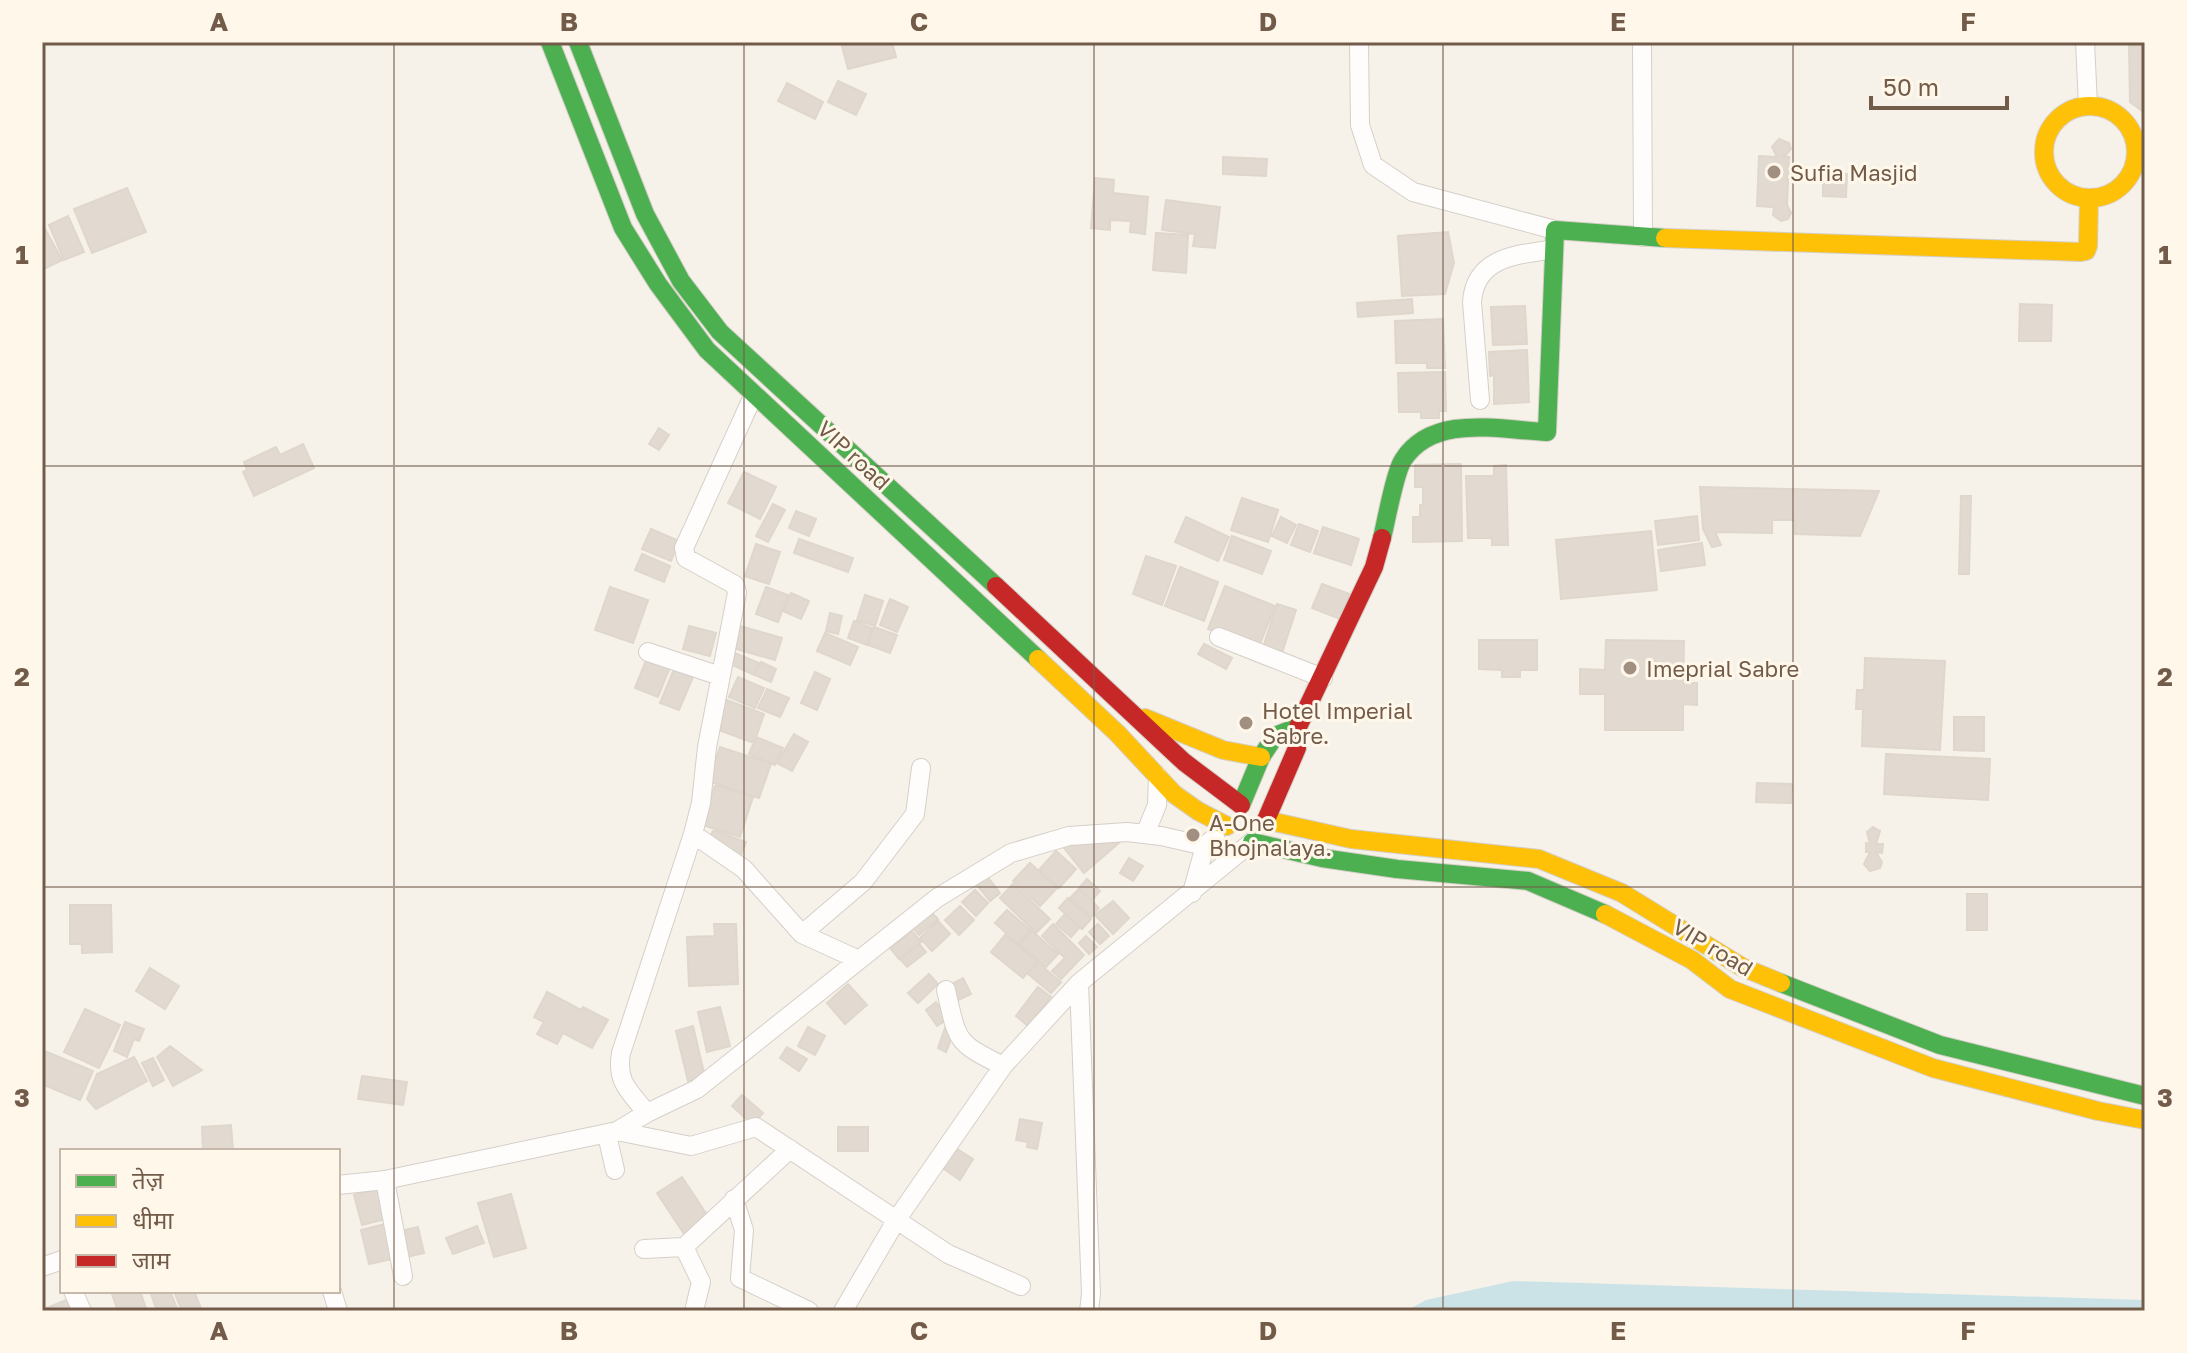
<svg xmlns="http://www.w3.org/2000/svg" width="2187" height="1353" font-family="'Golos Text','Noto Sans Devanagari',sans-serif">
  <rect width="100%" height="100%" fill="#f6f2ea"/>
  <path fill="#cbe3e6" d="M 1513,1281 L 2145,1300 L 2145,1311 L 1406,1311 L 1426,1300 Z"/>
  <path fill="#e2dad1" stroke="#dfd6cc" stroke-width="2" d="M 841,42 L 892,42 L 896,57 L 848,69 Z
    M 2129,42 L 2145,42 L 2145,113 L 2130,102 Z
    M 838,81 L 866,94 L 856,115 L 828,102 Z
    M 787,83 L 823,102 L 815,119 L 778,101 Z
    M 1779,139 L 1789,143 L 1791,149 L 1784,157 L 1789,157 L 1787,205 L 1791,213 L 1788,219 L 1781,221 L 1773,215 L 1774,207 L 1757,206 L 1759,156 L 1777,157 L 1772,147 Z
    M 1223,157 L 1267,159 L 1266,176 L 1223,174 Z
    M 1823,173 L 1847,174 L 1846,197 L 1823,196 Z
    M 1095,178 L 1114,180 L 1113,193 L 1148,197 L 1145,234 L 1130,232 L 1131,221 L 1110,220 L 1110,230 L 1091,228 Z
    M 127,188 L 146,232 L 92,253 L 74,209 Z
    M 1166,200 L 1220,207 L 1215,248 L 1193,246 L 1195,234 L 1162,230 Z
    M 68,216 L 84,252 L 64,260 L 49,225 Z
    M 44,227 L 62,260 L 42,270 L 42,229 Z
    M 1448,232 L 1454,263 L 1445,294 L 1402,296 L 1398,236 Z
    M 1156,233 L 1188,235 L 1186,273 L 1153,270 Z
    M 1412,299 L 1413,313 L 1358,317 L 1357,303 Z
    M 2020,304 L 2052,305 L 2051,341 L 2019,341 Z
    M 1525,306 L 1527,344 L 1493,345 L 1491,307 Z
    M 1443,319 L 1445,368 L 1427,368 L 1427,363 L 1396,363 L 1395,321 Z
    M 1527,350 L 1529,402 L 1494,404 L 1494,375 L 1490,376 L 1489,352 Z
    M 1445,372 L 1446,411 L 1439,411 L 1439,418 L 1421,418 L 1421,412 L 1399,412 L 1398,373 Z
    M 659,428 L 669,435 L 659,450 L 649,444 Z
    M 303,444 L 314,468 L 254,496 L 243,472 L 247,470 L 244,462 L 276,447 L 280,455 Z
    M 1461,464 L 1462,541 L 1413,542 L 1413,517 L 1420,517 L 1420,505 L 1423,505 L 1423,487 L 1415,487 L 1415,465 Z
    M 1506,465 L 1508,545 L 1492,545 L 1492,538 L 1468,538 L 1466,476 L 1494,476 L 1494,466 Z
    M 744,472 L 776,487 L 760,519 L 728,503 Z
    M 1700,487 L 1879,491 L 1860,536 L 1795,534 L 1795,520 L 1772,520 L 1772,533 L 1715,532 L 1721,545 L 1712,547 L 1703,529 Z
    M 1961,496 L 1971,496 L 1969,574 L 1959,574 Z
    M 1242,498 L 1278,510 L 1268,542 L 1231,530 Z
    M 773,504 L 785,510 L 768,542 L 756,536 Z
    M 796,511 L 816,519 L 809,536 L 789,528 Z
    M 1697,516 L 1699,540 L 1658,545 L 1655,521 Z
    M 1186,517 L 1229,537 L 1218,561 L 1175,542 Z
    M 1281,517 L 1296,525 L 1287,543 L 1272,536 Z
    M 1299,524 L 1318,531 L 1310,552 L 1291,545 Z
    M 1323,527 L 1359,539 L 1351,565 L 1314,553 Z
    M 651,529 L 679,541 L 671,561 L 642,549 Z
    M 1651,531 L 1657,590 L 1561,599 L 1556,540 Z
    M 1232,536 L 1271,551 L 1262,574 L 1224,560 Z
    M 799,539 L 853,558 L 848,572 L 794,553 Z
    M 1702,543 L 1705,565 L 1661,571 L 1658,550 Z
    M 756,544 L 780,552 L 769,584 L 745,576 Z
    M 642,554 L 670,566 L 664,582 L 635,570 Z
    M 1146,556 L 1176,566 L 1162,605 L 1133,594 Z
    M 1180,567 L 1218,582 L 1204,621 L 1165,606 Z
    M 1322,584 L 1350,594 L 1340,619 L 1312,608 Z
    M 1225,586 L 1275,606 L 1258,649 L 1208,629 Z
    M 610,587 L 648,600 L 633,643 L 595,630 Z
    M 766,587 L 788,595 L 778,622 L 756,614 Z
    M 791,593 L 809,601 L 801,619 L 783,611 Z
    M 865,595 L 883,601 L 875,626 L 857,620 Z
    M 890,599 L 908,607 L 897,632 L 880,625 Z
    M 1277,604 L 1296,610 L 1282,653 L 1263,647 Z
    M 830,613 L 842,616 L 838,634 L 826,631 Z
    M 854,621 L 872,628 L 867,645 L 848,638 Z
    M 689,626 L 716,633 L 710,656 L 683,649 Z
    M 740,626 L 782,638 L 775,660 L 733,648 Z
    M 874,627 L 897,635 L 890,653 L 868,645 Z
    M 825,633 L 858,647 L 850,665 L 817,651 Z
    M 1479,640 L 1537,640 L 1537,670 L 1520,670 L 1520,677 L 1502,677 L 1502,670 L 1479,669 Z
    M 1606,640 L 1684,641 L 1683,683 L 1697,683 L 1697,705 L 1683,704 L 1683,730 L 1605,730 L 1605,694 L 1580,694 L 1580,669 L 1605,670 Z
    M 1204,644 L 1232,658 L 1226,669 L 1198,654 Z
    M 732,652 L 759,663 L 754,675 L 728,663 Z
    M 647,658 L 670,667 L 658,697 L 635,688 Z
    M 1865,658 L 1945,661 L 1940,750 L 1862,746 L 1863,709 L 1856,709 L 1857,690 L 1864,690 Z
    M 761,662 L 776,669 L 771,682 L 755,675 Z
    M 674,669 L 693,677 L 679,710 L 660,703 Z
    M 815,672 L 830,679 L 817,710 L 801,703 Z
    M 738,677 L 764,688 L 755,708 L 729,697 Z
    M 767,689 L 789,698 L 780,717 L 758,708 Z
    M 724,699 L 764,714 L 754,743 L 713,728 Z
    M 1954,717 L 1984,717 L 1984,751 L 1954,750 Z
    M 794,734 L 808,742 L 792,771 L 777,763 Z
    M 756,737 L 783,748 L 775,765 L 749,754 Z
    M 720,747 L 771,764 L 759,798 L 708,781 Z
    M 1886,754 L 1990,759 L 1988,800 L 1884,794 Z
    M 1757,783 L 1792,784 L 1791,803 L 1756,802 Z
    M 715,785 L 753,797 L 740,837 L 703,825 Z
    M 1873,827 L 1880,831 L 1876,844 L 1883,844 L 1882,853 L 1876,852 L 1882,862 L 1880,868 L 1870,871 L 1864,864 L 1870,852 L 1866,852 L 1866,843 L 1870,844 L 1867,832 Z
    M 713,830 L 746,842 L 741,855 L 708,843 Z
    M 1120,842 L 1084,873 L 1060,843 Z
    M 1056,851 L 1076,869 L 1059,888 L 1039,870 Z
    M 1129,858 L 1143,866 L 1133,881 L 1120,873 Z
    M 1030,863 L 1057,888 L 1040,906 L 1013,881 Z
    M 987,876 L 1000,893 L 990,901 L 977,885 Z
    M 1087,879 L 1100,891 L 1092,900 L 1079,888 Z
    M 1013,884 L 1050,919 L 1036,933 L 1000,898 Z
    M 1079,889 L 1099,908 L 1091,917 L 1070,898 Z
    M 975,890 L 988,903 L 976,916 L 962,902 Z
    M 1967,894 L 1987,894 L 1987,930 L 1967,930 Z
    M 1068,898 L 1091,919 L 1082,929 L 1059,908 Z
    M 1113,901 L 1129,918 L 1113,934 L 1095,915 Z
    M 70,905 L 111,905 L 112,952 L 82,953 L 82,944 L 70,944 Z
    M 960,906 L 974,920 L 959,935 L 945,920 Z
    M 1007,910 L 1030,930 L 1018,944 L 995,923 Z
    M 932,913 L 938,919 L 919,935 L 913,928 Z
    M 1065,914 L 1079,928 L 1071,937 L 1056,924 Z
    M 938,921 L 950,934 L 932,951 L 920,938 Z
    M 714,924 L 736,924 L 738,984 L 689,986 L 687,937 L 715,936 Z
    M 1053,924 L 1084,955 L 1061,979 L 1052,971 L 1065,958 L 1042,936 Z
    M 1098,924 L 1109,936 L 1100,944 L 1089,932 Z
    M 912,931 L 921,942 L 899,959 L 890,948 Z
    M 1032,931 L 1058,954 L 1046,967 L 1020,945 Z
    M 1005,935 L 1037,961 L 1023,978 L 991,952 Z
    M 1086,936 L 1097,947 L 1089,954 L 1079,943 Z
    M 919,944 L 926,952 L 907,967 L 900,959 Z
    M 1038,963 L 1061,982 L 1051,993 L 1028,974 Z
    M 150,968 L 179,986 L 165,1009 L 136,991 Z
    M 929,974 L 938,984 L 918,1003 L 908,993 Z
    M 963,978 L 971,994 L 954,1002 L 946,987 Z
    M 848,984 L 867,1005 L 845,1024 L 827,1003 Z
    M 1038,987 L 1051,997 L 1028,1026 L 1016,1016 Z
    M 547,992 L 581,1010 L 583,1007 L 608,1020 L 592,1048 L 563,1033 L 557,1044 L 537,1034 L 544,1022 L 534,1017 Z
    M 936,1002 L 948,1019 L 937,1026 L 926,1010 Z
    M 720,1007 L 730,1046 L 707,1052 L 698,1012 Z
    M 85,1009 L 120,1025 L 99,1068 L 64,1052 Z
    M 125,1022 L 144,1029 L 139,1041 L 134,1039 L 127,1057 L 114,1051 Z
    M 693,1026 L 705,1077 L 688,1081 L 676,1031 Z
    M 808,1027 L 825,1036 L 815,1055 L 798,1046 Z
    M 945,1028 L 954,1032 L 946,1052 L 938,1048 Z
    M 170,1046 L 202,1070 L 173,1086 L 157,1057 Z
    M 787,1047 L 807,1059 L 799,1071 L 780,1058 Z
    M 42,1050 L 93,1071 L 80,1100 L 42,1084 Z
    M 134,1057 L 147,1081 L 96,1109 L 87,1099 L 97,1074 Z
    M 153,1058 L 164,1080 L 153,1086 L 142,1063 Z
    M 362,1076 L 407,1082 L 403,1105 L 358,1099 Z
    M 742,1095 L 763,1113 L 753,1125 L 732,1106 Z
    M 1020,1119 L 1042,1123 L 1037,1149 L 1027,1147 L 1028,1142 L 1016,1140 Z
    M 231,1125 L 233,1150 L 203,1151 L 202,1127 Z
    M 838,1127 L 868,1127 L 868,1151 L 838,1151 Z
    M 951,1145 L 973,1159 L 960,1180 L 938,1165 Z
    M 682,1177 L 709,1218 L 684,1234 L 657,1193 Z
    M 382,1188 L 389,1218 L 362,1225 L 354,1195 Z
    M 511,1194 L 526,1248 L 494,1257 L 478,1203 Z
    M 389,1223 L 397,1258 L 369,1264 L 361,1230 Z
    M 477,1226 L 484,1243 L 453,1254 L 446,1238 Z
    M 418,1227 L 424,1253 L 402,1258 L 396,1232 Z
    M 111,1291 L 140,1291 L 147,1311 L 118,1311 Z
    M 150,1291 L 170,1291 L 178,1311 L 157,1311 Z
    M 174,1291 L 194,1291 L 202,1311 L 182,1311 Z
    M 71,1298 L 77,1311 L 42,1311 L 42,1310 Z"/>
  <g fill="none" stroke-linecap="round" stroke-linejoin="round">
    <defs>
      <path id="street" d="M 1359,42 L 1360,125 L 1373,165 L 1413,192 L 1555,230
        M 1642,42 L 1643,237
        M 2085,42 L 2088,105
        M 1480,400 L 1472,302 C 1475,256 1518,255 1554,249
        M 1219,637 L 1323,678
        M 648,652 L 720,676
        M 693,834 L 744,869 L 802,934 L 859,960
        M 1145,834 L 1157,805 L 1158,776
        M 1192,893 L 1205,846 L 1215,837
        M 802,934 L 863,882 L 915,814 L 921,768
        M 1079,983 L 1091,1294 L 1089,1311
        M 946,990 C 958,1042 955,1042 1003,1066
        M 647,1113 C 629,1091 616,1082 621,1053 L 693,834 L 701,803 L 707,747 L 737,593 L 735,585 L 686,558 L 684,548 L 754,394
        M 617,1131 L 691,1146 L 756,1127 L 948,1254 L 1021,1286
        M 607,1135 L 615,1170
        M 385,1180 L 403,1276
        M 338,1185 L 385,1180 L 617,1131 L 647,1113 L 697,1089 L 937,898 L 1011,853 L 1069,836 L 1127,832 L 1161,836 L 1205,846
        M 734,1199 L 744,1230 L 740,1278 L 809,1311
        M 684,1247 L 701,1282 L 694,1311
        M 644,1249 L 684,1247 L 790,1149
        M 42,1267 L 62,1260
        M 73,1291 L 82,1311
        M 332,1291 L 338,1311
        M 843,1311 L 897,1219 L 1003,1066 L 1079,983 L 1252,842"/>
      <path id="fast" d="M 550,42 L 623,228 L 658,284 L 707,350 L 1038,659
        M 578,42 L 645,214 L 681,281 L 720,332 L 996,586
        M 1382,538 C 1386,522 1395,472 1403,460 C 1433,413 1500,430 1547,432 L 1555,230 L 1665,238
        M 1241,805 L 1261,757 L 1275,736 L 1298,727
        M 1252,842 L 1322,858 L 1397,869 L 1528,881 L 1605,914
        M 1781,983 L 1940,1045 L 2145,1096"/>
      <path id="slow" d="M2044 152a46 46 0 1 1 92 0a46 46 0 1 1-92 0Z
        M 1665,238 L 2081,252 L 2086,251 L 2088,246 L 2089,199
        M 1038,659 L 1118,734 L 1174,794 L 1198,811 L 1227,826
        M 1145,718 L 1223,750 L 1261,757
        M 1266,820 L 1351,839 L 1539,859 L 1622,893 L 1742,967 L 1781,983
        M 1605,914 L 1692,960 L 1730,989 L 1933,1068 L 2098,1111 L 2145,1120"/>
      <path id="jam" d="M 996,586 L 1184,762 L 1241,805
        M 1266,820 L 1297,748 L 1298,727 L 1374,567 L 1382,538"/>
    </defs>
    <use href="#street" stroke="#d5cfc8" stroke-width="20"/>
    <use href="#fast" stroke="#d5cec6" stroke-width="20"/>
    <use href="#slow" stroke="#d5cec6" stroke-width="20"/>
    <use href="#jam" stroke="#d5cec6" stroke-width="20"/>
    <use href="#street" stroke="#fefdfc" stroke-width="18"/>
    <use href="#fast" stroke="#4caf50" stroke-width="18"/>
    <use href="#slow" stroke="#ffc107" stroke-width="18"/>
    <use href="#jam" stroke="#c62828" stroke-width="18"/>
  </g>
  <path fill="none" stroke="#735b4a" stroke-width="2" stroke-opacity="0.55" d="M 394,42 L 394,1311M 744,42 L 744,1311M 1094,42 L 1094,1311M 1443,42 L 1443,1311M 1793,42 L 1793,1311M 42,466 L 2145,466M 42,887 L 2145,887"/>
  <g fill="#a19082" stroke="#fff8ea" stroke-width="3">
    <circle cx="1774" cy="172" r="8"/>
    <circle cx="1630" cy="668" r="8"/>
    <circle cx="1246" cy="723" r="8"/>
    <circle cx="1193" cy="835" r="8"/>
  </g>
  <g text-anchor="middle" dominant-baseline="central" stroke-width="6" stroke-linejoin="round" paint-order="stroke">
    <g font-size="22" fill="#735b4a" stroke="#fff8ea" text-anchor="start">
      <text x="1790" y="172">Sufia Masjid</text>
      <text x="1646" y="668">Imeprial Sabre</text>
      <text x="1262" y="710">Hotel Imperial<tspan x="1262" dy="25">Sabre.</tspan></text>
      <text x="1209" y="822">A-One<tspan x="1209" dy="25">Bhojnalaya.</tspan></text>
    </g>
    <g font-size="22" fill="#735b4a" stroke="#fff8ea">
      <text transform="translate(854 455) rotate(43)">VIP road</text>
      <text transform="translate(1713 947) rotate(31)">VIP road</text>
    </g>
  </g>
  <rect width="2187" height="1353" fill="none" stroke="#fff8ea" stroke-width="88"/>
  <rect x="60" y="1149" width="280" height="144" fill="#fff8ea" stroke="#c7b9aa" stroke-width="2"/>
  <rect x="76" y="1175" width="40" height="12" fill="#4caf50" stroke="#c7b9aa" stroke-width="2"/>
  <text x="132" y="1189" font-size="24" fill="#735b4a">तेज़</text>
  <rect x="76" y="1215" width="40" height="12" fill="#ffc107" stroke="#c7b9aa" stroke-width="2"/>
  <text x="132" y="1229" font-size="24" fill="#735b4a">धीमा</text>
  <rect x="76" y="1255" width="40" height="12" fill="#c62828" stroke="#c7b9aa" stroke-width="2"/>
  <text x="132" y="1269" font-size="24" fill="#735b4a">जाम</text>
  <path d="M1871 96v12h136v-12" fill="none" stroke="#735b4a" stroke-width="4"/>
  <text x="1883" y="96" font-size="24" fill="#735b4a" stroke="#fff8ea" stroke-width="6" paint-order="stroke">50 m</text>
  <rect x="44" y="44" width="2099" height="1265" fill="none" stroke="#735b4a" stroke-width="3"/>
  <g font-size="26" text-anchor="middle" font-weight="bold" fill="#735b4a">
    <text x="219" y="31">A</text>
    <text x="569" y="31">B</text>
    <text x="919" y="31">C</text>
    <text x="1268" y="31">D</text>
    <text x="1618" y="31">E</text>
    <text x="1968" y="31">F</text>
    <text x="22" y="264">1</text>
    <text x="2165" y="264">1</text>
    <text x="22" y="686">2</text>
    <text x="2165" y="686">2</text>
    <text x="22" y="1107">3</text>
    <text x="2165" y="1107">3</text>
    <text x="219" y="1340">A</text>
    <text x="569" y="1340">B</text>
    <text x="919" y="1340">C</text>
    <text x="1268" y="1340">D</text>
    <text x="1618" y="1340">E</text>
    <text x="1968" y="1340">F</text>
  </g>
</svg>
